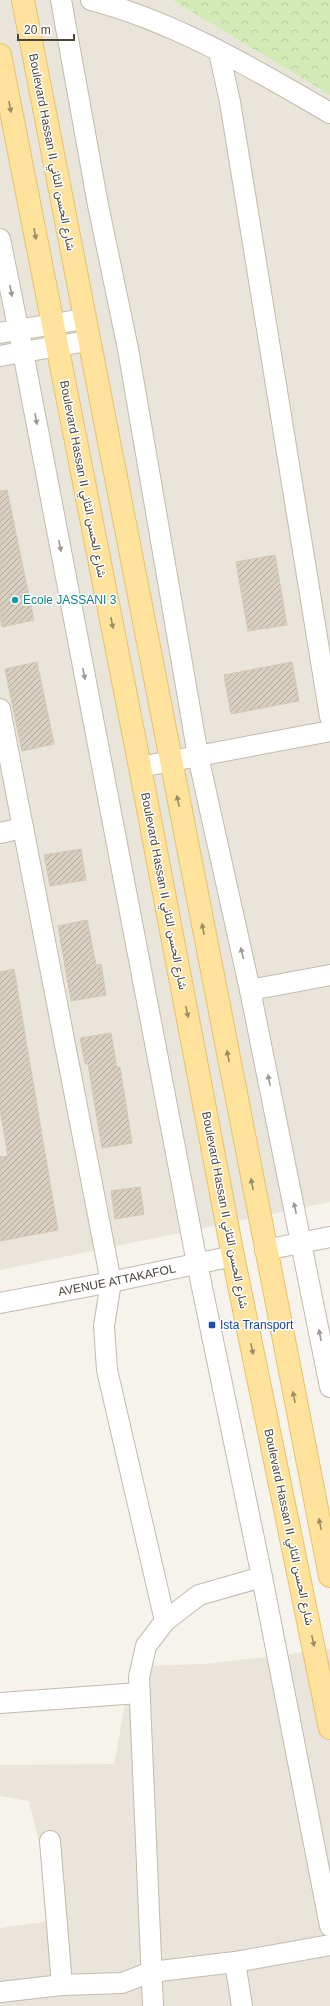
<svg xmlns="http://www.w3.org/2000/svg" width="330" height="2006" font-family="Helvetica,Vazirmatn,sans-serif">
  <defs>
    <pattern id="forest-crowns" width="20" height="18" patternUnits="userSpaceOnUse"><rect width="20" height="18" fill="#d2eab5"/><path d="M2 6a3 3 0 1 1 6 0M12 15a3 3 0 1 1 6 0" fill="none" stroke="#b6ca9c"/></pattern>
    <pattern id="building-hatch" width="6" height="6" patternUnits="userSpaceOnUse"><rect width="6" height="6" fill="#d8cfc1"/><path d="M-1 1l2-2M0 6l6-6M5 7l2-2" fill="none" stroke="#b1aa9e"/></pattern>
  </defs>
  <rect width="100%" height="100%" fill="#f6f3ec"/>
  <path fill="#eae5da" d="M 0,0 L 172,0 L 330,95 L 330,1202 L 0,1270 Z
    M 330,1649 L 330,2006 L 0,2006 L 0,1928 L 58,1920 L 29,1801 L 0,1796 L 0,1765 L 114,1764 L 132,1666 L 206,1664 Z"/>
  <path fill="url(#forest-crowns)" d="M 172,0 L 330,0 L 330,95 Z"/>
  <path fill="url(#building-hatch)" stroke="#d3c7b4" d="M 7,490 L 34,620 L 2,627 L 0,616 L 0,491 Z
    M 275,555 L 287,625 L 248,631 L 236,562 Z
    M 37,662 L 54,744 L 22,751 L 5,669 Z
    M 292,662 L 299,701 L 231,714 L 224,675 Z
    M 81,849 L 86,880 L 50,886 L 44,855 Z
    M 87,920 L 96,965 L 101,964 L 106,995 L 71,1001 L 58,926 Z
    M 14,969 L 58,1230 L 0,1241 L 0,1157 L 8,1156 L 0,1110 L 0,972 Z
    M 111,1033 L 117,1068 L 120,1067 L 132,1143 L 102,1148 L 88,1064 L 85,1064 L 80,1038 Z
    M 140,1187 L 144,1214 L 115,1219 L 111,1191 Z"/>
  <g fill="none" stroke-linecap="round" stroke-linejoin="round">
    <defs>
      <g id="minor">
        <path d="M 61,0 L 98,205 L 128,349 L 198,756 L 250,990 L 330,1387"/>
        <path d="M 91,0 C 176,22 254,69 330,113"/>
        <path d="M 219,52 L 230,102 L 330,717"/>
        <path d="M 0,239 L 23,352 L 197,1263 L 262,1577 L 330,1926"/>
        <path d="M 0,333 L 84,319"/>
        <path d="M 0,356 L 88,341"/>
        <path d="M 0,709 L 111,1282 L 104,1326 L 107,1370 L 165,1621"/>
        <path d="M 140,767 L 330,731"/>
        <path d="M 0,833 L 23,828"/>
        <path d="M 250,990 L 330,975"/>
        <path d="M 265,1250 L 330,1237"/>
        <path id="s1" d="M 0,1303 L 111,1282 L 233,1256"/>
        <path d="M 0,1703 L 139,1693"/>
        <path d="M 50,1841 L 62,1985"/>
        <path d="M 235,1962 L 242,2006"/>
        <path d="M 0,1992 L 62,1985 L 122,1983 L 151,1972 L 235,1962 L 330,1945"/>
        <path d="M 153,2006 L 139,1677 L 146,1646 L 165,1621 L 199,1595 L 262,1577"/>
      </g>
      <path id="major" d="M 23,0 L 330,1576
        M 0,55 L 140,767 L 233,1256 L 330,1728"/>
    </defs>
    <use href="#minor" stroke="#c2bbae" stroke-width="22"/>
    <use href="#major" stroke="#e6c16a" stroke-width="24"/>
    <use href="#minor" stroke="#fff" stroke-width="20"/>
    <use href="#major" stroke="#ffe39c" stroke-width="22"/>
  </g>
  <defs><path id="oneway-solid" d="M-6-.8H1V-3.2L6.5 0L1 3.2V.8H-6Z"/></defs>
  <g fill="#9c8c66">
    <use href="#oneway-solid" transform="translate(10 107) rotate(79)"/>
    <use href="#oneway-solid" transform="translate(35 234) rotate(79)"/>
    <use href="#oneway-solid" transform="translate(112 623) rotate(79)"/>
    <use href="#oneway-solid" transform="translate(178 801) rotate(-101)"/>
    <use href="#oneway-solid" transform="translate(203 929) rotate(-101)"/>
    <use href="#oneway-solid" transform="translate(187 1012) rotate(79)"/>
    <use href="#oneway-solid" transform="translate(228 1056) rotate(-101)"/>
    <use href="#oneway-solid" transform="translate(252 1184) rotate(-101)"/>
    <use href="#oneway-solid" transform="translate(252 1349) rotate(78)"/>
    <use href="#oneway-solid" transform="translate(294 1397) rotate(-101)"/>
    <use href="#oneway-solid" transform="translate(320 1524) rotate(-101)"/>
    <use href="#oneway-solid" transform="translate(313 1641) rotate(78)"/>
  </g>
  <g fill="#9c9892">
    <use href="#oneway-solid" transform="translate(11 291) rotate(79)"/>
    <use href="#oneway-solid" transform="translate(36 419) rotate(79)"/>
    <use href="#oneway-solid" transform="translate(60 546) rotate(79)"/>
    <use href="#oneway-solid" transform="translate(84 674) rotate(79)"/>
    <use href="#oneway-solid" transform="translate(242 953) rotate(-103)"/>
    <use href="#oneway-solid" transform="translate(269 1080) rotate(-102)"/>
    <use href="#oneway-solid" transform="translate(295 1208) rotate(-102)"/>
    <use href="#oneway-solid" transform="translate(320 1335) rotate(-101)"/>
  </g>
  <circle fill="#0f9aa8" stroke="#fff" stroke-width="1.5" cx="15" cy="600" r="4"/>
  <rect fill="#1a4fb4" stroke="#fff" stroke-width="1.5" x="208" y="1321" width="8" height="8" rx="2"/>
  <g text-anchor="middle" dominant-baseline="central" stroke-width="3" stroke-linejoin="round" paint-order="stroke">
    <g font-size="12" fill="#4b4439" stroke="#fff">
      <text transform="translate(52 152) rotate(79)">Boulevard Hassan II شارع الحسن الثاني</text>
      <text transform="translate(83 479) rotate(79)">Boulevard Hassan II شارع الحسن الثاني</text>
      <text transform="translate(164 891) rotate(79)">Boulevard Hassan II شارع الحسن الثاني</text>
      <text transform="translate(225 1210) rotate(79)">Boulevard Hassan II شارع الحسن الثاني</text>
      <text stroke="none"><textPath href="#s1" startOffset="119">AVENUE ATTAKAFOL</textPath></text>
      <text transform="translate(289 1527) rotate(78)">Boulevard Hassan II شارع الحسن الثاني</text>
    </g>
    <g font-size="12" fill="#0d838f" stroke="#fff" text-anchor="start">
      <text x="23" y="600">Ecole JASSANI 3</text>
    </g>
    <g font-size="12" fill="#164399" stroke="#fff" text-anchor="start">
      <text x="220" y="1325">Ista Transport</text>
    </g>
  </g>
  <path d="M18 34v6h56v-6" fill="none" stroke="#4b4439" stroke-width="2"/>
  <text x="24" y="34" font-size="12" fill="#4b4439" stroke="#ffffff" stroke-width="3" paint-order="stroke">20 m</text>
</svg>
